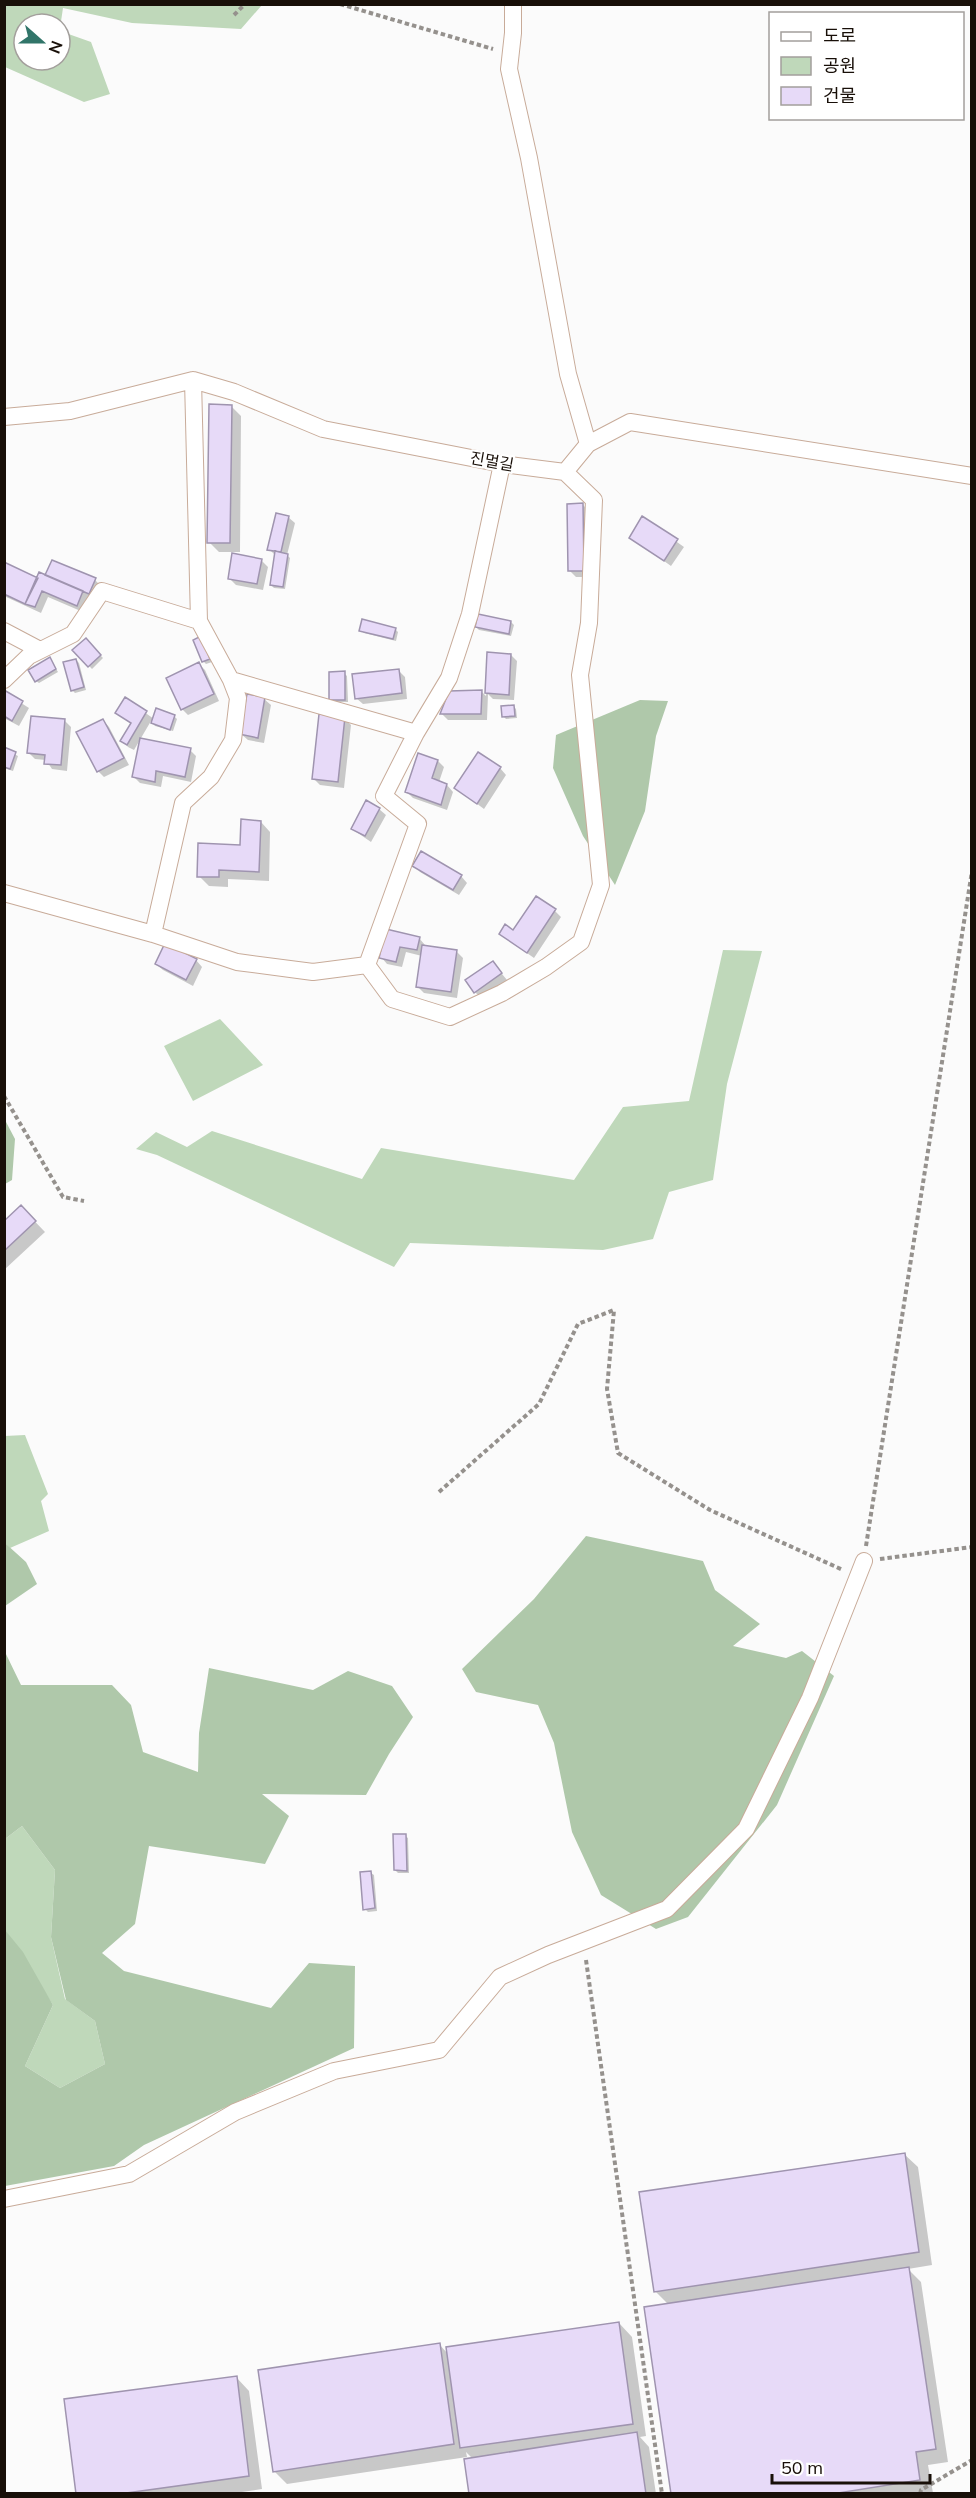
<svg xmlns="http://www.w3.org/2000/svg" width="976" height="2498" font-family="Mulish,'Noto Sans KR',sans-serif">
  <rect width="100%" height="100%" fill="#fbfbfb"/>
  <path fill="#bfd8ba" d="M 5,4 L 262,4 L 262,5 L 241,29 L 132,23 L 63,8 L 60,28 L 60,24 L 24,24 L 24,60 L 60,60 L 60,31 L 91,42 L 110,94 L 84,102 L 5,67 Z
    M 723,950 L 762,951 L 727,1084 L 713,1180 L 669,1192 L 653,1239 L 603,1250 L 410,1243 L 394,1267 L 157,1155 L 136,1149 L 156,1132 L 187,1147 L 212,1131 L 362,1179 L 381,1148 L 574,1180 L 623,1107 L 689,1101 Z
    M 220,1019 L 263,1065 L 193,1101 L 164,1046 Z
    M 25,1435 L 48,1494 L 41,1501 L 49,1531 L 10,1548 L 5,1543 L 5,1436 Z
    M 22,1826 L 55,1870 L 51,1937 L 65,1999 L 95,2021 L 105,2064 L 60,2088 L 25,2066 L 53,2005 L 5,1930 L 5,1839 Z"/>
  <path fill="#afc8aa" d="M 640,700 L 668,701 L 656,736 L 645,811 L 615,885 L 583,836 L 553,768 L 556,735 Z
    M 5,1120 L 15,1139 L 12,1180 L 5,1184 Z
    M 586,1536 L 703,1561 L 715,1590 L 760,1624 L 733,1646 L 786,1658 L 802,1651 L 834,1676 L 777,1805 L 688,1917 L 656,1929 L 601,1895 L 572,1832 L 554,1743 L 538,1705 L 476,1692 L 462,1669 L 534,1599 Z
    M 5,1543 L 26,1562 L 37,1584 L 5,1606 Z
    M 5,1652 L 21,1685 L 112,1685 L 131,1705 L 143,1752 L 198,1772 L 199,1733 L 209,1668 L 313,1690 L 348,1671 L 392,1686 L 413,1717 L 389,1754 L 366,1795 L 262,1794 L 289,1816 L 265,1864 L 149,1846 L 135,1924 L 102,1953 L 124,1971 L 271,2008 L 309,1963 L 355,1966 L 354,2048 L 144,2145 L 114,2166 L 5,2186 L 5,1930 L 23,1952 L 53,2005 L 25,2066 L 60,2088 L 105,2064 L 95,2021 L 66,2000 L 51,1937 L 55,1870 L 22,1826 L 5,1839 Z"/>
  <path fill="#0003" d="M 231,406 L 241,416 L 240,552 L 219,552 L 209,542 Z
    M 583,505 L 589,511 L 590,577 L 576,577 L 570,571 Z
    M 288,517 L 295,523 L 287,555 L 290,558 L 285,589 L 274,588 L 271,585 L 276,556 L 269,549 Z
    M 643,518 L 684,547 L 671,566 L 630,537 Z
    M 261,560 L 268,567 L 263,590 L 236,585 L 229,578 Z
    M 4,564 L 39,580 L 46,577 L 95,580 L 101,586 L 83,612 L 48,597 L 41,613 L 4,596 Z
    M 511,622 L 514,625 L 511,636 L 479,630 L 476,627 Z
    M 395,629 L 398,632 L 396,641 L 364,633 L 361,630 Z
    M 201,638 L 212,662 L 206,664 L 203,661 Z
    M 85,640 L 103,658 L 92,669 L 74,650 Z
    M 489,653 L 511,655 L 517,661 L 514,700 L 493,699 L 488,694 L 487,720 L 448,720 L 442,714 L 450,693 L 481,691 L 486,696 Z
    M 76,660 L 79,663 L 86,690 L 75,693 L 72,690 Z
    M 52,662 L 58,672 L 39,683 L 36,681 Z
    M 199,664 L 205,670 L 219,701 L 188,715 L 182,709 Z
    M 398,670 L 405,677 L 407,699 L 363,704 L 356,698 Z
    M 344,673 L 347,676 L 348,702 L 333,702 L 330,699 Z
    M 4,692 L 29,708 L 19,726 L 4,718 Z
    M 126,699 L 154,719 L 174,716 L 177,719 L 173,731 L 155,726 L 151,721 L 134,750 L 128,747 L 122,740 L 132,724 L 117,713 Z
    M 264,699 L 271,705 L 264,743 L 248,740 L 241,734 Z
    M 514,707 L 516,709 L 517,718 L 506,719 L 503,716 Z
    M 344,718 L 351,725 L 344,788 L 320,785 L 313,778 Z
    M 64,720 L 71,727 L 67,771 L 52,769 L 46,760 L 35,759 L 29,753 Z
    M 103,720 L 109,727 L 129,765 L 104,777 L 98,771 Z
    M 4,749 L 18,756 L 13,771 L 4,768 Z
    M 190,750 L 196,756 L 191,782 L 163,776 L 161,787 L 140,783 L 133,776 Z
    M 438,761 L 444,767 L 439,782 L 447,785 L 453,792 L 447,810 L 413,798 L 407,792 Z
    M 500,768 L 506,775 L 484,809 L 456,788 Z
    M 379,809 L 386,815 L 371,842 L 352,829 Z
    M 261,822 L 270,832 L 269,881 L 228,879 L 228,887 L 209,886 L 199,876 L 241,846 Z
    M 414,865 L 461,876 L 467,883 L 459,895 L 420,872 Z
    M 555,911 L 561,917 L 534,958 L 500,934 L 514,932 Z
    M 387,931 L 419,938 L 425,945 L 425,947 L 457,952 L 463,958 L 457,998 L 424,993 L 418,987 L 422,956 L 406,952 L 402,967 L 387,964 L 381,957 Z
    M 196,960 L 202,967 L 193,986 L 163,970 L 156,964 Z
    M 493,963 L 507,980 L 481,998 L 475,992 Z
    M 21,1207 L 45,1232 L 4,1270 L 4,1223 Z
    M 405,1836 L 408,1838 L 409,1873 L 398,1873 L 395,1870 Z
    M 371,1873 L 374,1875 L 377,1911 L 368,1912 L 365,1909 Z
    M 904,2154 L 918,2167 L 932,2265 L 908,2269 L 921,2282 L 948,2462 L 928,2465 L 933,2493 L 673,2494 L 669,2305 L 655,2291 Z
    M 619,2323 L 632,2337 L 646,2436 L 640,2437 L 649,2447 L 656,2494 L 471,2494 L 473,2459 L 466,2452 L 467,2457 L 287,2484 L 274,2471 L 439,2344 L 448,2354 Z
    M 236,2377 L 249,2391 L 262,2489 L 228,2494 L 78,2494 Z"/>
  <path fill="#e7daf8" stroke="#9f94af" stroke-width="1.5" d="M 209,404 L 232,405 L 230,543 L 207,543 Z
    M 583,503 L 584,571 L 568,571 L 567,504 Z
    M 276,513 L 289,516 L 281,552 L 267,550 Z
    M 642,516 L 678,539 L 664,561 L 629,538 Z
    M 275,551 L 288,554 L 283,587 L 270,585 Z
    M 232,553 L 262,559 L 257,584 L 228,579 Z
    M 52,560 L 96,578 L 89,594 L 45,575 Z
    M 4,562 L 38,578 L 25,604 L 4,594 Z
    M 39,572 L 83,591 L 77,606 L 42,591 L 35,607 L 25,604 Z
    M 478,614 L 511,621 L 509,634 L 475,627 Z
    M 362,619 L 396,628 L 393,639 L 359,631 Z
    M 201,636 L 210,659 L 202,662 L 193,640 Z
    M 86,638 L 101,655 L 88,667 L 72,650 Z
    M 487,652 L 511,654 L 509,695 L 485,693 Z
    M 50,657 L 56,669 L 35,682 L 28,670 Z
    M 76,659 L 84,687 L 71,691 L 63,662 Z
    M 199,662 L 214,694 L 181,710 L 166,678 Z
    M 399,669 L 402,693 L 355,699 L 352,674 Z
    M 345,671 L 345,700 L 329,700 L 329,672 Z
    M 4,690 L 23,701 L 12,721 L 4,716 Z
    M 482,690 L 481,714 L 440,714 L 449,691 Z
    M 247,694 L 265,697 L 258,738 L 239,734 Z
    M 125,697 L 147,711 L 127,745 L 120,741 L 131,723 L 115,713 Z
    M 514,705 L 515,716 L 502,717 L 501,706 Z
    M 156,708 L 175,715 L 170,730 L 151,723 Z
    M 319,714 L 345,717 L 338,782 L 312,779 Z
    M 31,716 L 65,719 L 61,765 L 44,764 L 45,755 L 27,753 Z
    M 103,719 L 124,758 L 97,772 L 76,732 Z
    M 140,738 L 191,748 L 185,777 L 156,771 L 155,782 L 132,777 Z
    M 4,747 L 16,752 L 10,769 L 4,767 Z
    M 478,752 L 501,767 L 477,804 L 454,788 Z
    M 418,753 L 438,760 L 432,778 L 447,784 L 441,805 L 405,792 Z
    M 366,800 L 380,808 L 365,836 L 351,829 Z
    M 241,819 L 261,821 L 259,872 L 219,870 L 219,877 L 197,877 L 198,843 L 240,845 Z
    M 421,851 L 462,875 L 453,890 L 412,866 Z
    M 536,896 L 556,909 L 527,953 L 499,934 L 505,924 L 513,930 Z
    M 386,929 L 420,937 L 417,950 L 400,947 L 396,962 L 379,958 Z
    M 165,943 L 197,959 L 186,980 L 155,964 Z
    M 422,945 L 457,950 L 451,992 L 416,987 Z
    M 493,961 L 502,973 L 474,993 L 465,980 Z
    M 21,1205 L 36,1221 L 4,1251 L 4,1221 Z
    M 393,1834 L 406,1834 L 407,1871 L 394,1870 Z
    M 371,1871 L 375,1908 L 363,1910 L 360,1872 Z
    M 905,2153 L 919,2252 L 654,2292 L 639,2192 Z
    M 909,2267 L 936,2449 L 916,2452 L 920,2480 L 832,2494 L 671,2494 L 644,2307 Z
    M 619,2322 L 633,2424 L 460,2448 L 446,2347 Z
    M 440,2343 L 454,2444 L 273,2472 L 258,2370 Z
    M 237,2376 L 249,2476 L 119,2494 L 76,2494 L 64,2399 Z
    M 637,2432 L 646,2494 L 469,2494 L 464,2459 Z"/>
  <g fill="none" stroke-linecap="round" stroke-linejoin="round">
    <defs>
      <path id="street" d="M 513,4 L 513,33 L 509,69 L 529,158 L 568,374 L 588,444
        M 4,417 L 70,411 L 193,380 L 234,392 L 323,429 L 502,464 L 565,472 L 588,444 L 630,422 L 972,476
        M 502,464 L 470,614 L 449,678 L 416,733 L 384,796 L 418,824 L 367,965 L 392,999 L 450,1017 L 502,993 L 546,967 L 581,942 L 601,885 L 580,675 L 589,623 L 594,500 L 565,472
        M 4,631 L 40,650
        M 4,680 L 29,656 L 73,634 L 102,591 L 199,621
        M 231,680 L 416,733
        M 4,893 L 153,934 L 237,962 L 313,972 L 367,965
        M 153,934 L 183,803 L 211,777 L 233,740 L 238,698 L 231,680 L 199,621 L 193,380
        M 4,2199 L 129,2174 L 235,2112 L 334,2071 L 439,2050 L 500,1977 L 548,1955 L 667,1909 L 746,1829 L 810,1698 L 864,1561"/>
    </defs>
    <use href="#street" stroke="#c8ab99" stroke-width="18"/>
    <path stroke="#95918d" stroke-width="4" stroke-dasharray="4.5 3" stroke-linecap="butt" d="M 340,4 L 493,49
      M 234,15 L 245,4
      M 4,1096 L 63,1197 L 84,1201
      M 439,1492 L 539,1404 L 578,1324 L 614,1310 L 607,1389 L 618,1453 L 710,1510 L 843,1570
      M 866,1546 L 972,871
      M 880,1559 L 972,1547
      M 586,1960 L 662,2494
      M 920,2494 L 921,2490 L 972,2460"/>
    <use href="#street" stroke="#fff" stroke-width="16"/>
  </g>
  <g text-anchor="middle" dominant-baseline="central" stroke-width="4.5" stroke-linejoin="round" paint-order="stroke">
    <g font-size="16" fill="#180f08" stroke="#fff">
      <text transform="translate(492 461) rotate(10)">진멀길</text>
    </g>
  </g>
  <rect width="976" height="2498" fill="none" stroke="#180f08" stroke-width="12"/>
  <rect x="769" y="12" width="195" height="108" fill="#ffffff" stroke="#a39f9c" stroke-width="1.5"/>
  <rect x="781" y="32" width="30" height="9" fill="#ffffff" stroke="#a39f9c" stroke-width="1.5"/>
  <text x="823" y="42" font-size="18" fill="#180f08">도로</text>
  <rect x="781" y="57" width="30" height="18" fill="#bfd8ba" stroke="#a39f9c" stroke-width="1.5"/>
  <text x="823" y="72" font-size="18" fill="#180f08">공원</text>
  <rect x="781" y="87" width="30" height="18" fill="#e7daf8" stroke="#a39f9c" stroke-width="1.5"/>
  <text x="823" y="102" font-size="18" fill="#180f08">건물</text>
  <g transform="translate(42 42) rotate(111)"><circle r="28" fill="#ffffff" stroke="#a39f9c" stroke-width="1.5"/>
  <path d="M0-4.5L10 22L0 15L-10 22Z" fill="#317569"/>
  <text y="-9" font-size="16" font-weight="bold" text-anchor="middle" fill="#180f08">N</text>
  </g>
  <path d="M772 2474v9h158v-9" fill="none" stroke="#180f08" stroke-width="3"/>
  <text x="781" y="2474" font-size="18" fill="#180f08" stroke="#ffffff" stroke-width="4.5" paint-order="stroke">50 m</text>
</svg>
